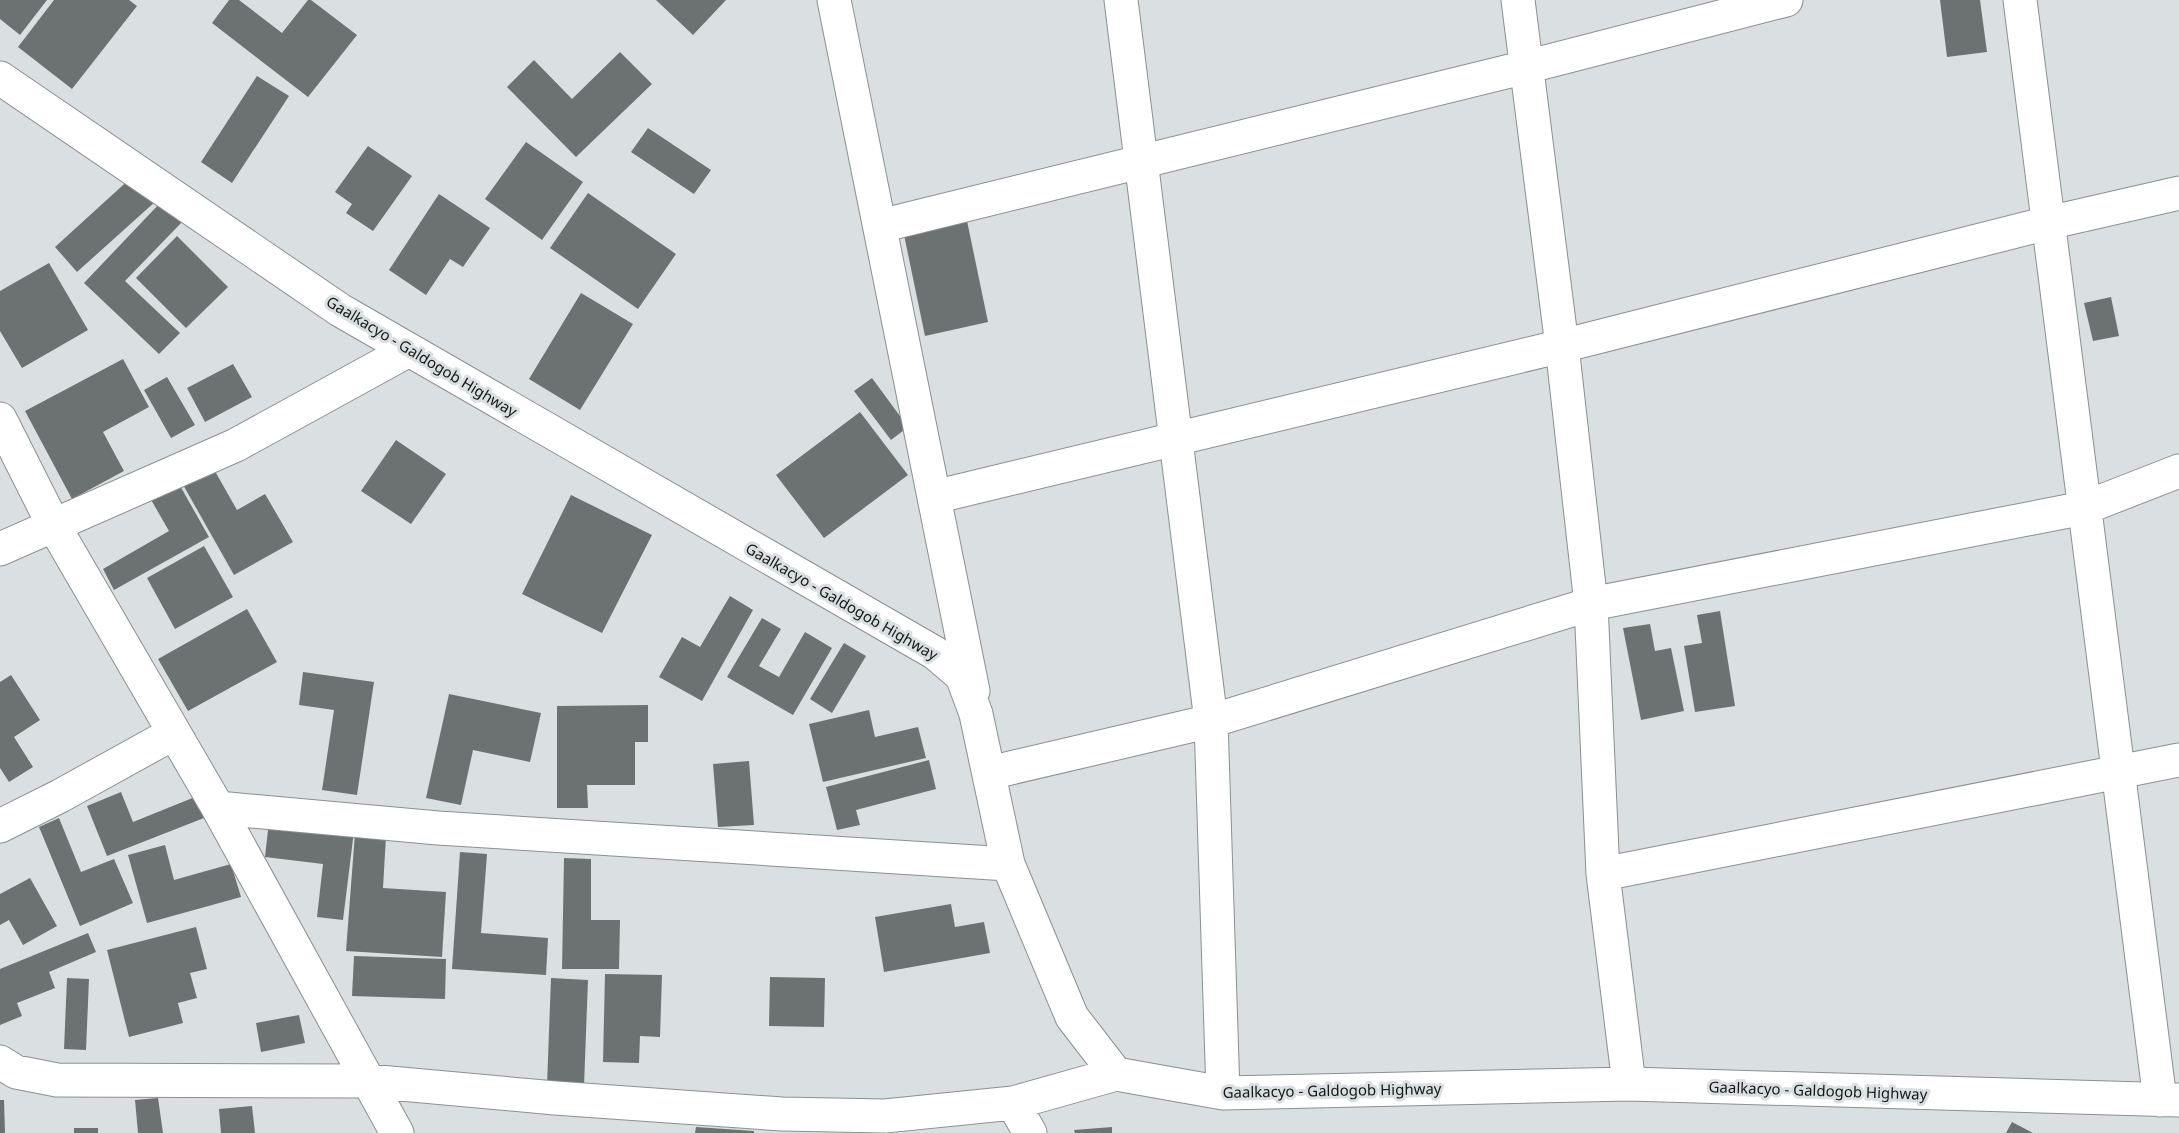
<svg xmlns="http://www.w3.org/2000/svg" width="2179" height="1133" font-family="'Noto Sans',sans-serif">
  <rect width="100%" height="100%" fill="#dae0e1"/>
  <path fill="#6c7272" d="M 0,0 L 47,0 L 20,35 L 0,19 Z
    M 54,0 L 129,0 L 137,6 L 72,89 L 18,47 Z
    M 229,0 L 239,0 L 282,33 L 308,0 L 311,0 L 357,35 L 308,97 L 212,23 Z
    M 656,0 L 726,0 L 693,35 Z
    M 1940,0 L 1980,0 L 1987,52 L 1947,57 Z
    M 620,52 L 652,84 L 576,157 L 507,87 L 534,60 L 572,99 Z
    M 257,76 L 289,96 L 232,183 L 201,162 Z
    M 648,128 L 711,170 L 694,194 L 631,152 Z
    M 526,142 L 583,182 L 542,240 L 485,199 Z
    M 368,146 L 412,176 L 373,231 L 346,213 L 352,204 L 335,192 Z
    M 133,176 L 156,201 L 77,272 L 55,247 Z
    M 588,193 L 676,254 L 638,309 L 550,248 Z
    M 439,194 L 490,228 L 463,267 L 450,259 L 426,295 L 389,270 Z
    M 162,201 L 183,221 L 125,281 L 180,333 L 159,354 L 84,283 Z
    M 966,216 L 988,322 L 925,336 L 903,230 Z
    M 177,236 L 228,287 L 186,328 L 136,278 Z
    M 49,263 L 88,330 L 22,368 L 0,331 L 0,291 Z
    M 581,293 L 633,324 L 580,410 L 529,379 Z
    M 2111,297 L 2119,336 L 2093,341 L 2084,303 Z
    M 123,359 L 149,407 L 103,432 L 124,471 L 72,499 L 25,411 Z
    M 233,364 L 252,397 L 205,422 L 187,388 Z
    M 167,377 L 195,425 L 171,438 L 144,390 Z
    M 872,378 L 908,427 L 891,440 L 854,391 Z
    M 860,412 L 908,475 L 824,538 L 776,475 Z
    M 396,440 L 446,474 L 411,524 L 361,491 Z
    M 212,466 L 237,510 L 265,494 L 293,542 L 234,575 L 182,483 Z
    M 174,475 L 209,537 L 114,590 L 103,569 L 169,531 L 146,491 Z
    M 571,495 L 652,535 L 602,633 L 522,594 Z
    M 204,546 L 233,597 L 175,629 L 147,578 Z
    M 730,596 L 753,610 L 702,701 L 659,677 L 682,637 L 700,647 Z
    M 247,609 L 277,662 L 188,711 L 158,659 Z
    M 1720,611 L 1735,706 L 1695,712 L 1684,646 L 1702,643 L 1697,615 Z
    M 762,618 L 781,629 L 759,666 L 779,677 L 805,632 L 832,648 L 793,715 L 727,677 Z
    M 1650,624 L 1655,651 L 1671,648 L 1684,711 L 1641,720 L 1623,628 Z
    M 844,643 L 866,656 L 832,713 L 810,699 Z
    M 303,672 L 374,682 L 357,795 L 322,790 L 334,710 L 299,705 Z
    M 11,675 L 40,720 L 14,737 L 33,767 L 9,782 L 0,768 L 0,682 Z
    M 449,694 L 541,713 L 530,762 L 473,750 L 461,805 L 426,798 Z
    M 648,705 L 648,742 L 635,742 L 635,785 L 587,785 L 588,808 L 557,808 L 557,706 Z
    M 869,710 L 875,737 L 918,727 L 926,758 L 823,782 L 809,724 Z
    M 929,760 L 936,789 L 856,810 L 860,825 L 837,830 L 826,787 Z
    M 749,761 L 754,825 L 718,827 L 713,764 Z
    M 121,792 L 133,822 L 195,797 L 204,818 L 107,856 L 87,806 Z
    M 59,818 L 81,872 L 114,859 L 133,903 L 80,926 L 39,827 Z
    M 269,821 L 354,831 L 343,920 L 317,917 L 323,864 L 265,857 Z
    M 355,833 L 386,836 L 383,888 L 446,892 L 442,957 L 346,951 Z
    M 165,845 L 174,880 L 231,864 L 241,897 L 147,923 L 128,855 Z
    M 460,852 L 487,854 L 481,933 L 548,938 L 546,975 L 452,969 Z
    M 564,858 L 591,859 L 591,920 L 620,920 L 619,969 L 562,969 Z
    M 30,878 L 57,926 L 23,945 L 9,920 L 0,925 L 0,894 Z
    M 951,904 L 955,927 L 984,922 L 990,953 L 884,972 L 875,917 Z
    M 196,927 L 207,969 L 190,973 L 197,998 L 178,1003 L 183,1023 L 129,1037 L 107,950 Z
    M 88,933 L 96,952 L 49,972 L 55,988 L 17,1003 L 22,1016 L 0,1025 L 0,969 Z
    M 354,956 L 446,959 L 445,999 L 352,996 Z
    M 605,974 L 662,975 L 660,1037 L 640,1036 L 639,1063 L 603,1062 Z
    M 770,977 L 825,978 L 824,1027 L 769,1026 Z
    M 67,978 L 89,979 L 86,1050 L 64,1049 Z
    M 551,978 L 588,980 L 584,1086 L 547,1085 Z
    M 299,1015 L 305,1043 L 261,1052 L 256,1023 Z
    M 158,1098 L 163,1133 L 138,1133 L 135,1100 Z
    M 0,1100 L 4,1100 L 5,1133 L 0,1133 Z
    M 252,1106 L 255,1133 L 221,1133 L 219,1109 Z
    M 2012,1122 L 2033,1133 L 2006,1133 Z
    M 696,1127 L 754,1131 L 754,1133 L 695,1133 Z
    M 1112,1127 L 1112,1133 L 1075,1133 L 1074,1130 Z
    M 74,1128 L 98,1128 L 98,1133 L 74,1133 Z"/>
  <g fill="none" stroke-linecap="round" stroke-linejoin="round">
    <defs>
      <path id="minor" d="M 834,0 L 973,691
        M 1121,0 L 1211,721 L 1223,1093
        M 1518,0 L 1562,346 L 1591,604 L 1603,874 L 1629,1084
        M 2020,0 L 2160,1100
        M 0,78 L 340,310 L 935,653 L 962,676 L 976,714 L 1008,864 L 1072,1017 L 1116,1074 L 1223,1093 L 1629,1084 L 2179,1100
        M 880,226 L 1526,67 L 1786,0
        M 0,419 L 54,526 L 218,808 L 397,1133
        M 934,497 L 1562,346 L 2048,223 L 2179,193
        M 0,549 L 236,445 L 409,350
        M 989,773 L 1211,721 L 1591,604 L 2084,508 L 2179,471
        M 218,808 L 438,828 L 1008,864 L 1004,845
        M 0,826 L 60,796 L 174,733
        M 1603,874 L 2179,760
        M 0,1062 L 16,1072 L 57,1080 L 368,1081 L 555,1098 L 782,1114 L 885,1116 L 1013,1103 L 1116,1074
        M 1013,1103 L 1030,1133"/>
    </defs>
    <use href="#minor" stroke="#8a9090" stroke-width="35"/>
    <use href="#minor" stroke="#fff" stroke-width="33"/>
  </g>
  <g text-anchor="middle" dominant-baseline="central" stroke-width="6" stroke-linejoin="round" paint-order="stroke">
    <g font-size="15" fill="#141616" stroke="#dae0e1">
      <text transform="translate(422 356) rotate(31)">Gaalkacyo - Galdogob Highway</text>
      <text transform="translate(842 601) rotate(30)">Gaalkacyo - Galdogob Highway</text>
      <text transform="translate(1332 1090) rotate(-1)">Gaalkacyo - Galdogob Highway</text>
      <text transform="translate(1818 1090) rotate(2)">Gaalkacyo - Galdogob Highway</text>
    </g>
  </g>
</svg>
